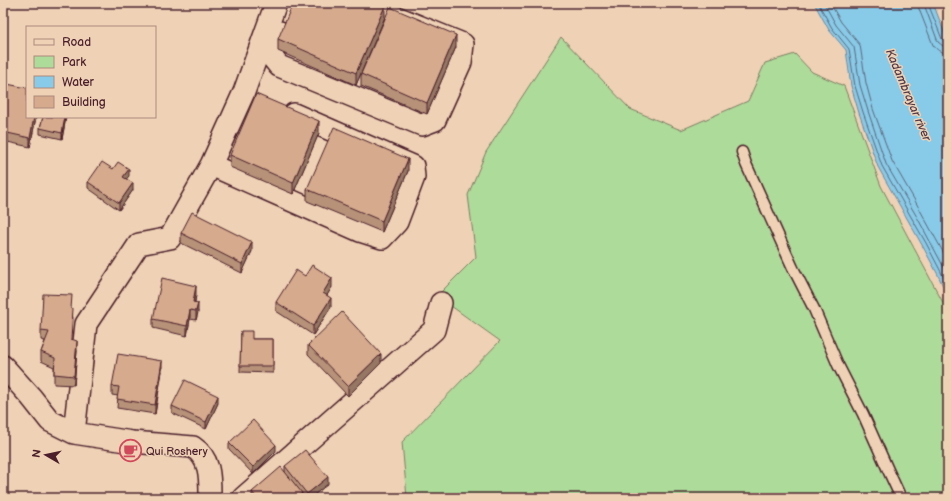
<svg xmlns="http://www.w3.org/2000/svg" width="951" height="501" font-family="'Balsamiq Sans',sans-serif">
  <rect width="100%" height="100%" fill="#efd2b5"/>
  <filter id="ink" filterUnits="userSpaceOnUse"><feTurbulence type="fractalNoise" baseFrequency=".025" numOctaves="2"/><feDisplacementMap in="SourceGraphic" scale="8" xChannelSelector="R" yChannelSelector="G"/><feConvolveMatrix kernelMatrix="1 2 1 2 8 2 1 2 1" color-interpolation-filters="sRGB"/></filter>
  <g filter="url(#ink)">
    <path fill="#addb9a" stroke="#7c7d62" d="M 561,37 L 630,109 L 681,130 L 748,101 L 765,63 L 795,54 L 812,72 L 844,86 L 881,186 L 948,312 L 948,498 L 407,498 L 402,442 L 500,341 L 437,296 L 476,257 L 468,195 L 486,152 Z"/>
    <path fill="#87cbe8" stroke="#6f869c" d="M 814,3 L 933,3 L 948,42 L 948,297 L 937,273 L 922,245 L 878,167 L 859,113 L 851,86 L 846,50 L 829,30 Z"/>
    <g fill="none" stroke-linecap="round" stroke-linejoin="round">
      <path stroke="#626477" stroke-width="1" d="M 818,3 L 832,28 L 849,49 L 855,86 L 863,112 L 882,166 L 926,243 L 941,272 L 948,287
        M 824,3 L 836,25 L 854,47 L 860,85 L 868,111 L 886,164 L 917,217 L 948,275
        M 830,3 L 841,22 L 860,45 L 866,83 L 873,109 L 892,161 L 914,199 L 948,261
        M 918,3 L 919,9 L 933,45 C 937,50 941,53 948,53
        M 924,3 L 925,7 L 938,42 L 943,46 L 948,47
        M 929,3 L 929,6 L 942,39 L 945,41 L 948,42"/>
      <defs>
        <path id="lane" d="M 742,152 L 746,164 L 793,268 L 814,309 L 838,365 L 863,414 L 888,470 L 901,498"/>
        <path id="street" d="M 280,32 L 271,56 L 279,66 L 422,125 L 435,120 L 461,62 L 463,44 L 362,3
          M 211,165 L 360,231 L 382,238 L 397,222 L 414,177 L 413,166 L 294,114
          M 3,366 L 31,397 L 50,421 L 74,433 L 86,324 L 139,244 L 170,238 L 211,165 L 244,92 L 276,3
          M 74,433 L 132,442 L 193,447 C 211,459 210,478 210,498
          M 243,498 L 434,330 L 441,303"/>
      </defs>
      <use href="#lane" stroke="#4a1f2b" stroke-width="13"/>
      <use href="#street" stroke="#4a1f2b" stroke-width="24"/>
      <use href="#lane" stroke="#efd2b5" stroke-width="10"/>
      <use href="#street" stroke="#efd2b5" stroke-width="21"/>
    </g>
    <path fill="#b79279" stroke="#4a1f2b" d="M 385,17 L 356,85 L 278,51 L 278,39 Z
      M 456,47 L 427,114 L 361,86 L 361,74 Z
      M 3,101 L 36,117 L 30,147 L 3,141 Z
      M 43,117 L 66,117 L 62,139 L 40,134 L 40,128 Z
      M 319,133 L 293,194 L 230,167 L 230,155 Z
      M 113,169 L 129,176 L 126,179 L 133,190 L 119,210 L 88,188 L 88,182 Z
      M 408,171 L 382,232 L 307,201 L 307,189 Z
      M 181,233 L 252,251 L 242,273 L 181,243 Z
      M 305,276 L 332,287 L 327,295 L 331,307 L 313,335 L 276,311 L 276,302 Z
      M 196,295 L 195,302 L 198,312 L 196,320 L 190,319 L 187,336 L 153,328 L 153,319 Z
      M 71,309 L 73,318 L 72,339 L 77,351 L 74,385 L 54,384 L 54,367 L 41,361 L 41,352 L 45,341 L 41,340 L 41,331 Z
      M 241,331 L 252,339 L 273,339 L 273,373 L 240,372 Z
      M 308,345 L 381,363 L 348,396 L 308,354 Z
      M 162,371 L 155,414 L 117,408 L 118,396 L 112,395 L 112,386 Z
      M 218,403 L 206,429 L 172,413 L 172,406 Z
      M 229,443 L 276,451 L 253,474 L 229,449 Z
      M 285,466 L 328,484 L 310,498 L 305,498 L 302,495 L 302,498 L 252,498 L 252,492 L 285,472 Z"/>
    <path fill="#957763" stroke="#4a1f2b" d="M 385,6 L 385,17 L 356,85 L 356,73 Z
      M 456,35 L 456,47 L 427,114 L 427,103 Z
      M 34,117 L 36,117 L 30,147 L 30,138 Z
      M 65,117 L 66,117 L 62,139 L 62,133 Z
      M 319,121 L 319,133 L 293,194 L 293,183 Z
      M 408,159 L 408,171 L 382,232 L 382,221 Z
      M 129,169 L 129,176 L 123,183 L 123,177 Z
      M 133,183 L 133,190 L 119,210 L 119,203 Z
      M 252,242 L 252,251 L 242,273 L 242,264 Z
      M 4,264 L 4,271 L 3,273 L 3,267 Z
      M 332,278 L 332,287 L 323,302 L 323,293 Z
      M 196,286 L 196,295 L 193,311 L 193,302 Z
      M 331,298 L 331,307 L 313,335 L 313,326 Z
      M 198,303 L 198,312 L 196,320 L 196,311 Z
      M 190,310 L 190,319 L 187,336 L 187,326 Z
      M 77,341 L 77,351 L 74,385 L 74,376 Z
      M 381,354 L 381,363 L 348,396 L 348,386 Z
      M 162,361 L 162,371 L 155,414 L 155,405 Z
      M 218,396 L 218,403 L 206,429 L 206,422 Z
      M 276,445 L 276,451 L 253,474 L 253,467 Z
      M 328,477 L 328,484 L 310,498 L 307,498 L 307,494 Z
      M 302,493 L 302,498 L 296,498 Z"/>
    <path fill="#d5aa8d" stroke="#4a1f2b" d="M 293,3 L 379,3 L 385,6 L 356,73 L 278,39 Z
      M 390,7 L 456,35 L 427,103 L 361,74 Z
      M 7,84 L 27,88 L 27,117 L 34,117 L 30,138 L 3,132 L 3,101 Z
      M 256,94 L 319,121 L 293,183 L 230,155 Z
      M 43,117 L 65,117 L 62,133 L 40,128 Z
      M 334,127 L 408,159 L 382,221 L 307,189 Z
      M 102,162 L 113,169 L 118,162 L 129,169 L 123,177 L 133,183 L 119,203 L 88,182 Z
      M 192,212 L 252,242 L 242,264 L 181,233 Z
      M 312,265 L 332,278 L 323,293 L 331,298 L 313,326 L 276,302 L 296,270 L 305,276 Z
      M 162,278 L 196,286 L 193,302 L 198,303 L 196,311 L 190,310 L 187,326 L 153,319 Z
      M 43,294 L 72,295 L 71,309 L 73,309 L 71,339 L 77,341 L 74,376 L 54,374 L 55,358 L 41,352 L 49,332 L 41,331 Z
      M 342,312 L 381,354 L 348,386 L 308,345 Z
      M 241,331 L 252,331 L 252,339 L 273,339 L 273,366 L 240,366 Z
      M 118,354 L 162,361 L 155,405 L 117,399 L 119,387 L 112,386 Z
      M 185,380 L 218,396 L 206,422 L 172,406 Z
      M 253,420 L 276,445 L 253,467 L 229,443 Z
      M 305,450 L 328,477 L 307,494 L 285,466 Z
      M 281,467 L 302,493 L 296,498 L 257,498 L 252,492 Z"/>
  </g>
  <defs>
    <symbol id="cafe-ring" viewBox="-11 -11 22 22"><circle r="9.5" fill="#efd2b5" stroke="#d1495b" stroke-width="1.5"/><path d="M-5.5-4.5H6V0H3Q3 3.5 0 3.5H-2.5Q-5.5 3.5-5.5 0ZM3-3.2v2h1.7v-2ZM-6 4.5H4V6H-6Z" fill="#d1495b"/></symbol>
  </defs>
  <g fill-rule="evenodd">
    <use href="#cafe-ring" x="118" y="438" width="25" height="25"/>
  </g>
  <g text-anchor="middle" dominant-baseline="central" stroke-width="3" stroke-linejoin="round" paint-order="stroke">
    <g font-size="11" fill="#4a1f2b" stroke="#efd2b5" text-anchor="start">
      <text x="146" y="451">Qui Roshery</text>
    </g>
    <g font-size="12" font-style="italic" fill="#533947" stroke="#efd2b5">
      <text transform="translate(908 95) rotate(67)">Kadambrayar river</text>
    </g>
  </g>
  <rect width="951" height="501" fill="none" stroke="#efd2b5" stroke-width="16"/>
  <rect x="8" y="8" width="935" height="485" fill="none" stroke="#4a1f2b" stroke-width="1.5" filter="url(#ink)"/>
  <rect x="26" y="26" width="130" height="92" fill="#efd2b5" stroke="#ad8a7e"/>
  <rect x="34" y="39" width="20" height="6" fill="#efd2b5" stroke="#ad8a7e"/>
  <text x="62" y="46" font-size="12" fill="#4a1f2b">Road</text>
  <rect x="34" y="56" width="20" height="12" fill="#addb9a" stroke="#ad8a7e"/>
  <text x="62" y="66" font-size="12" fill="#4a1f2b">Park</text>
  <rect x="34" y="76" width="20" height="12" fill="#87cbe8" stroke="#ad8a7e"/>
  <text x="62" y="86" font-size="12" fill="#4a1f2b">Water</text>
  <rect x="34" y="96" width="20" height="12" fill="#d5aa8d" stroke="#ad8a7e"/>
  <text x="62" y="106" font-size="12" fill="#4a1f2b">Building</text>
  <g transform="translate(46 455) rotate(279)" stroke="#efd2b5" stroke-width="3" paint-order="stroke">
  <path d="M0-3L7 15L0 10L-7 15Z" fill="#4a1f2b"/>
  <text y="-6" font-size="11" font-weight="bold" text-anchor="middle" fill="#4a1f2b">N</text>
  </g>
</svg>
